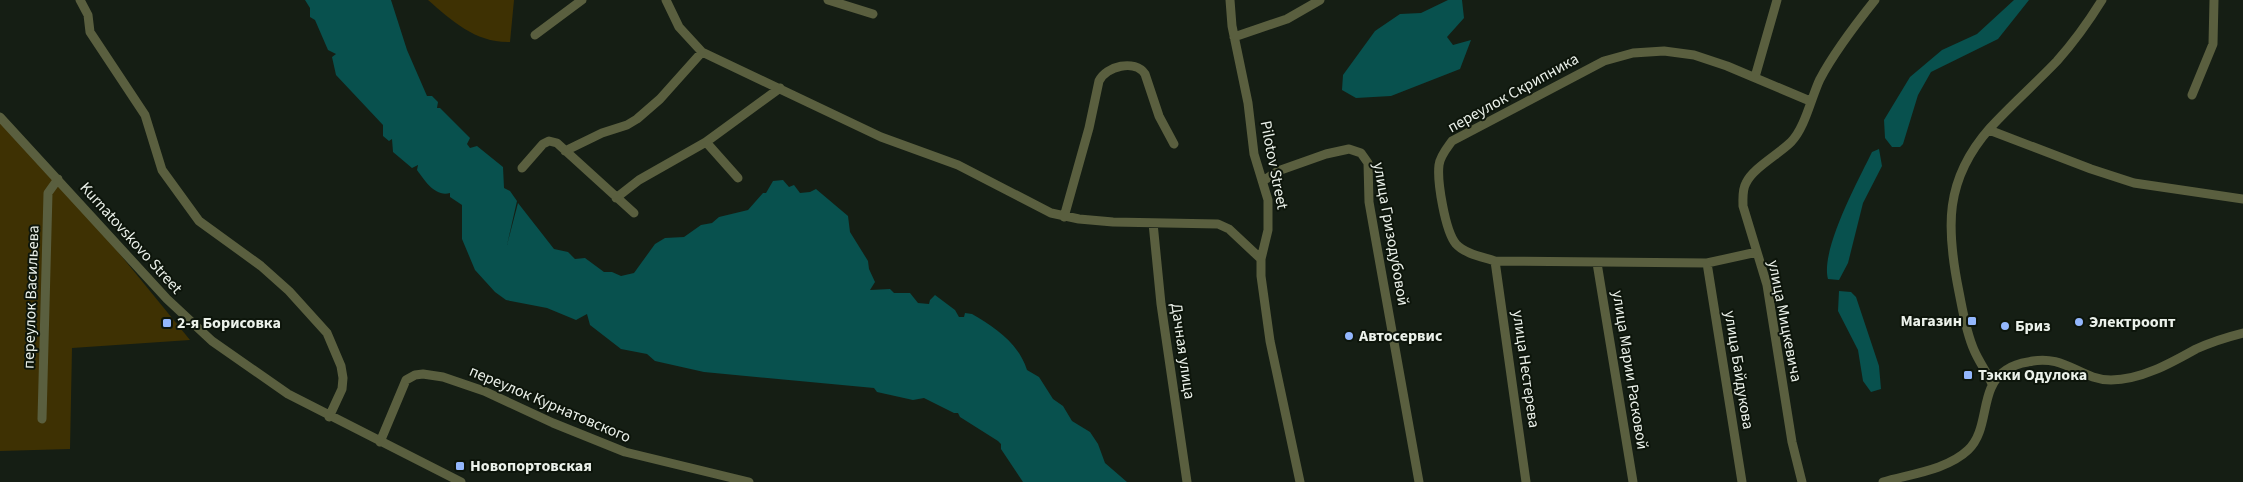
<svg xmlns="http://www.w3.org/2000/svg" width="2243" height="482" font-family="'Source Sans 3',sans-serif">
  <rect width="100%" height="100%" fill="#151e14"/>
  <path fill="#3e3103" d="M 428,0 L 514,0 L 510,42 C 476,43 452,21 428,0 Z
    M 0,117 L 61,182 L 190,340 L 72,348 L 70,449 L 0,451 Z"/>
  <path fill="#08514e" d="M 305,0 L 391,0 L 407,50 L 427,96 L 432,96 L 438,102 L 437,108 L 440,108 L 470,138 L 467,144 L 470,148 L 477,146 L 503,167 L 504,188 L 510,191 L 517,201 L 507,245 L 518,203 L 554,249 L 568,252 L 575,259 L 585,258 L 604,272 L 612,272 L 621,276 L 634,273 L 655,244 L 665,238 L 684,237 L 701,225 L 712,223 L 719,217 L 748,210 L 763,193 L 766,193 L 773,181 L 783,180 L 789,187 L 794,185 L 800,193 L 810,192 L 816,189 L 848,216 L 850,232 L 868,261 L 869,269 L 875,282 L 870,290 L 890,289 L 894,293 L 910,293 L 918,303 L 929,304 L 930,300 L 935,295 L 955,310 L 959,317 L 964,317 L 965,313 L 972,314 C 995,327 1019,344 1027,370 L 1039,377 L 1053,399 L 1063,406 L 1072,421 L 1090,432 L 1098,444 L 1105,463 L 1127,482 L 1023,482 L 1001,449 L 1001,444 L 998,441 L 960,417 L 958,413 L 954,413 L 924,398 L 913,400 L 877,392 L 874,388 L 704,372 L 655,361 L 647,354 L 621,349 L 590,325 L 587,314 L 576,320 L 547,308 L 506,300 L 495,292 L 475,270 L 462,239 L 462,205 L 450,197 L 450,193 C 435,197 425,181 417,170 L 418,165 L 412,168 L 393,152 L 392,139 L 389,141 L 383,136 L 383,125 L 336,75 L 332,57 L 336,54 L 328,50 L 315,20 L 310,17 L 310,8 Z
    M 1448,0 L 1462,0 L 1464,18 L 1447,37 L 1453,45 L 1471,40 L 1460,69 L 1391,96 L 1356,98 L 1342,90 L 1343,75 L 1375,31 L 1400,14 L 1421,13 Z
    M 2014,0 L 2029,0 L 1998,39 L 1931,72 L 1918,95 L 1903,144 L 1900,147 L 1892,147 L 1885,138 L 1884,120 L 1910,77 L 1942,50 L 1977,34 Z
    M 1879,149 L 1882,166 L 1863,203 L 1848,263 L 1839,280 L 1828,279 C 1820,250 1859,179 1872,152 Z
    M 1839,291 L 1851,292 L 1856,297 L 1879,366 L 1881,389 L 1871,392 L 1863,381 L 1858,350 L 1838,311 Z"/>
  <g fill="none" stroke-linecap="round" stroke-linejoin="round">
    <path stroke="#5a5f3f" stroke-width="9" d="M 80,0 L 88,15 L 90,32 L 145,115 L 162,170 L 199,221 L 261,266 L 289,291 L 327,333 L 341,366 L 343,378 L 342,389 L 329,417
      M 666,0 L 679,27 L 702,52 L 881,137 L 958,165 L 1051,213 L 1079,219 L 1113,222 L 1218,224 L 1229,229 L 1261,259
      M 828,0 L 873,14
      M 1230,0 L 1232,26 L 1248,103 L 1254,154 L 1268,200 L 1268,230 L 1261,259 L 1261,276 L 1270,341 L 1300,482
      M 535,35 L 582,0
      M 1234,37 L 1287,19 L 1320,0
      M 1755,77 L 1777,0
      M 2192,95 L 2213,44 L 2214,0
      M 0,117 L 167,299 L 212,341 L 288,394 L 461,482
      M 1989,130 L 2091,169 L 2134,183 L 2243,199
      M 706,142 L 738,178
      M 565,151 L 602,133 L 627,125 L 637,119 L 660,99 L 702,52
      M 522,168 L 543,144 L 549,141 L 557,143 L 634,213
      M 1263,181 L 1278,171 L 1326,154 L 1349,149 L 1361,153 L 1368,163 L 1369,202 L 1375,236 L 1419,482
      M 616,198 L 639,180 L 706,142 L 780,88
      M 1064,217 L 1089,128 L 1099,81 C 1106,66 1135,59 1145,74 L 1159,116 L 1174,144
      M 1153,223 L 1161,304 L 1187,482
      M 1757,252 L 1707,263 L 1495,261 C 1483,257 1465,254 1456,244 C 1445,231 1437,181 1439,165 C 1440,156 1447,148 1452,141 L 1604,61 L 1633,53 L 1664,51 L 1694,55 L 1727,66 L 1810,101
      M 1495,261 L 1526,482
      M 1597,263 L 1633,482
      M 1707,263 L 1742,482
      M 1992,384 C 1987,372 1979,362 1974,350 C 1966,332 1963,312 1959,292 C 1946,228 1944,180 1990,128 C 2011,105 2035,84 2057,61 C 2074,42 2089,21 2102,0
      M 42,419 L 48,193 L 58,179
      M 380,442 L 406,380 L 415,375 L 423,374 L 443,377 L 484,391 L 553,423 L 625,452 L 749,482
      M 1802,482 L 1792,442 L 1767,285 L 1743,206 C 1743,198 1742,190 1746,183 C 1753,168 1779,154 1791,142 C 1805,128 1811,98 1820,79 C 1835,51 1855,25 1875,0
      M 1883,482 C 1910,474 1947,470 1968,450 C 1991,428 1978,388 2006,370 C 2012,366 2021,363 2028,362 C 2065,353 2080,380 2111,380 C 2141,380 2171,363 2196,349 C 2211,342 2227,337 2243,333"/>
  </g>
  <g fill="#93b7fd" stroke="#0d150b" stroke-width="2">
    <rect x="1967" y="316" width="10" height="10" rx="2.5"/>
    <circle cx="2079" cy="322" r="5"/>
    <rect x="162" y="318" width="10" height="10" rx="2.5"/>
    <circle cx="2005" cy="326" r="5"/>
    <circle cx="1349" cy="336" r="5"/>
    <rect x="1963" y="370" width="10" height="10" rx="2.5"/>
    <rect x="455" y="461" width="10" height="10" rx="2.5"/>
  </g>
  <g text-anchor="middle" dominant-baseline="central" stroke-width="4" stroke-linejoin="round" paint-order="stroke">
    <g font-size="16" fill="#ebf1ea" stroke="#0d150b">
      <text transform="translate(1513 93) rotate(-29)">переулок Скрипника</text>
      <text transform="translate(1274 165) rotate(79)">Pilotov Street</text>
      <text transform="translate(1391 234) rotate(80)">улица Гризодубовой</text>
      <text transform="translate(131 238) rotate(48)">Kurnatovskovo Street</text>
      <text transform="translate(31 297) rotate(-88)">переулок Васильева</text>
      <text transform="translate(1785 321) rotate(79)">улица Мицкевича</text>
      <text transform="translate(1183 351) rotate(82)">Дачная улица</text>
      <text transform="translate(1526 369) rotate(82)">улица Нестерева</text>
      <text transform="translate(1630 370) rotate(81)">улица Марии Расковой</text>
      <text transform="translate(1739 370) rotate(81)">улица Байдукова</text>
      <text transform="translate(550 404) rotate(23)">переулок Курнатовского</text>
    </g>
    <g font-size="16" font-weight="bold" fill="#ebf1ea" stroke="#0d150b" text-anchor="start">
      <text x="1962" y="321" text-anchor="end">Магазин</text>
      <text x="2089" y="322">Электроопт</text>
      <text x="177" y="323">2-я Борисовка</text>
      <text x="2015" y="326">Бриз</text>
      <text x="1359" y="336">Автосервис</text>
      <text x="1978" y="375">Тэкки Одулока</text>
      <text x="470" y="466">Новопортовская</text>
    </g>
  </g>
</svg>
